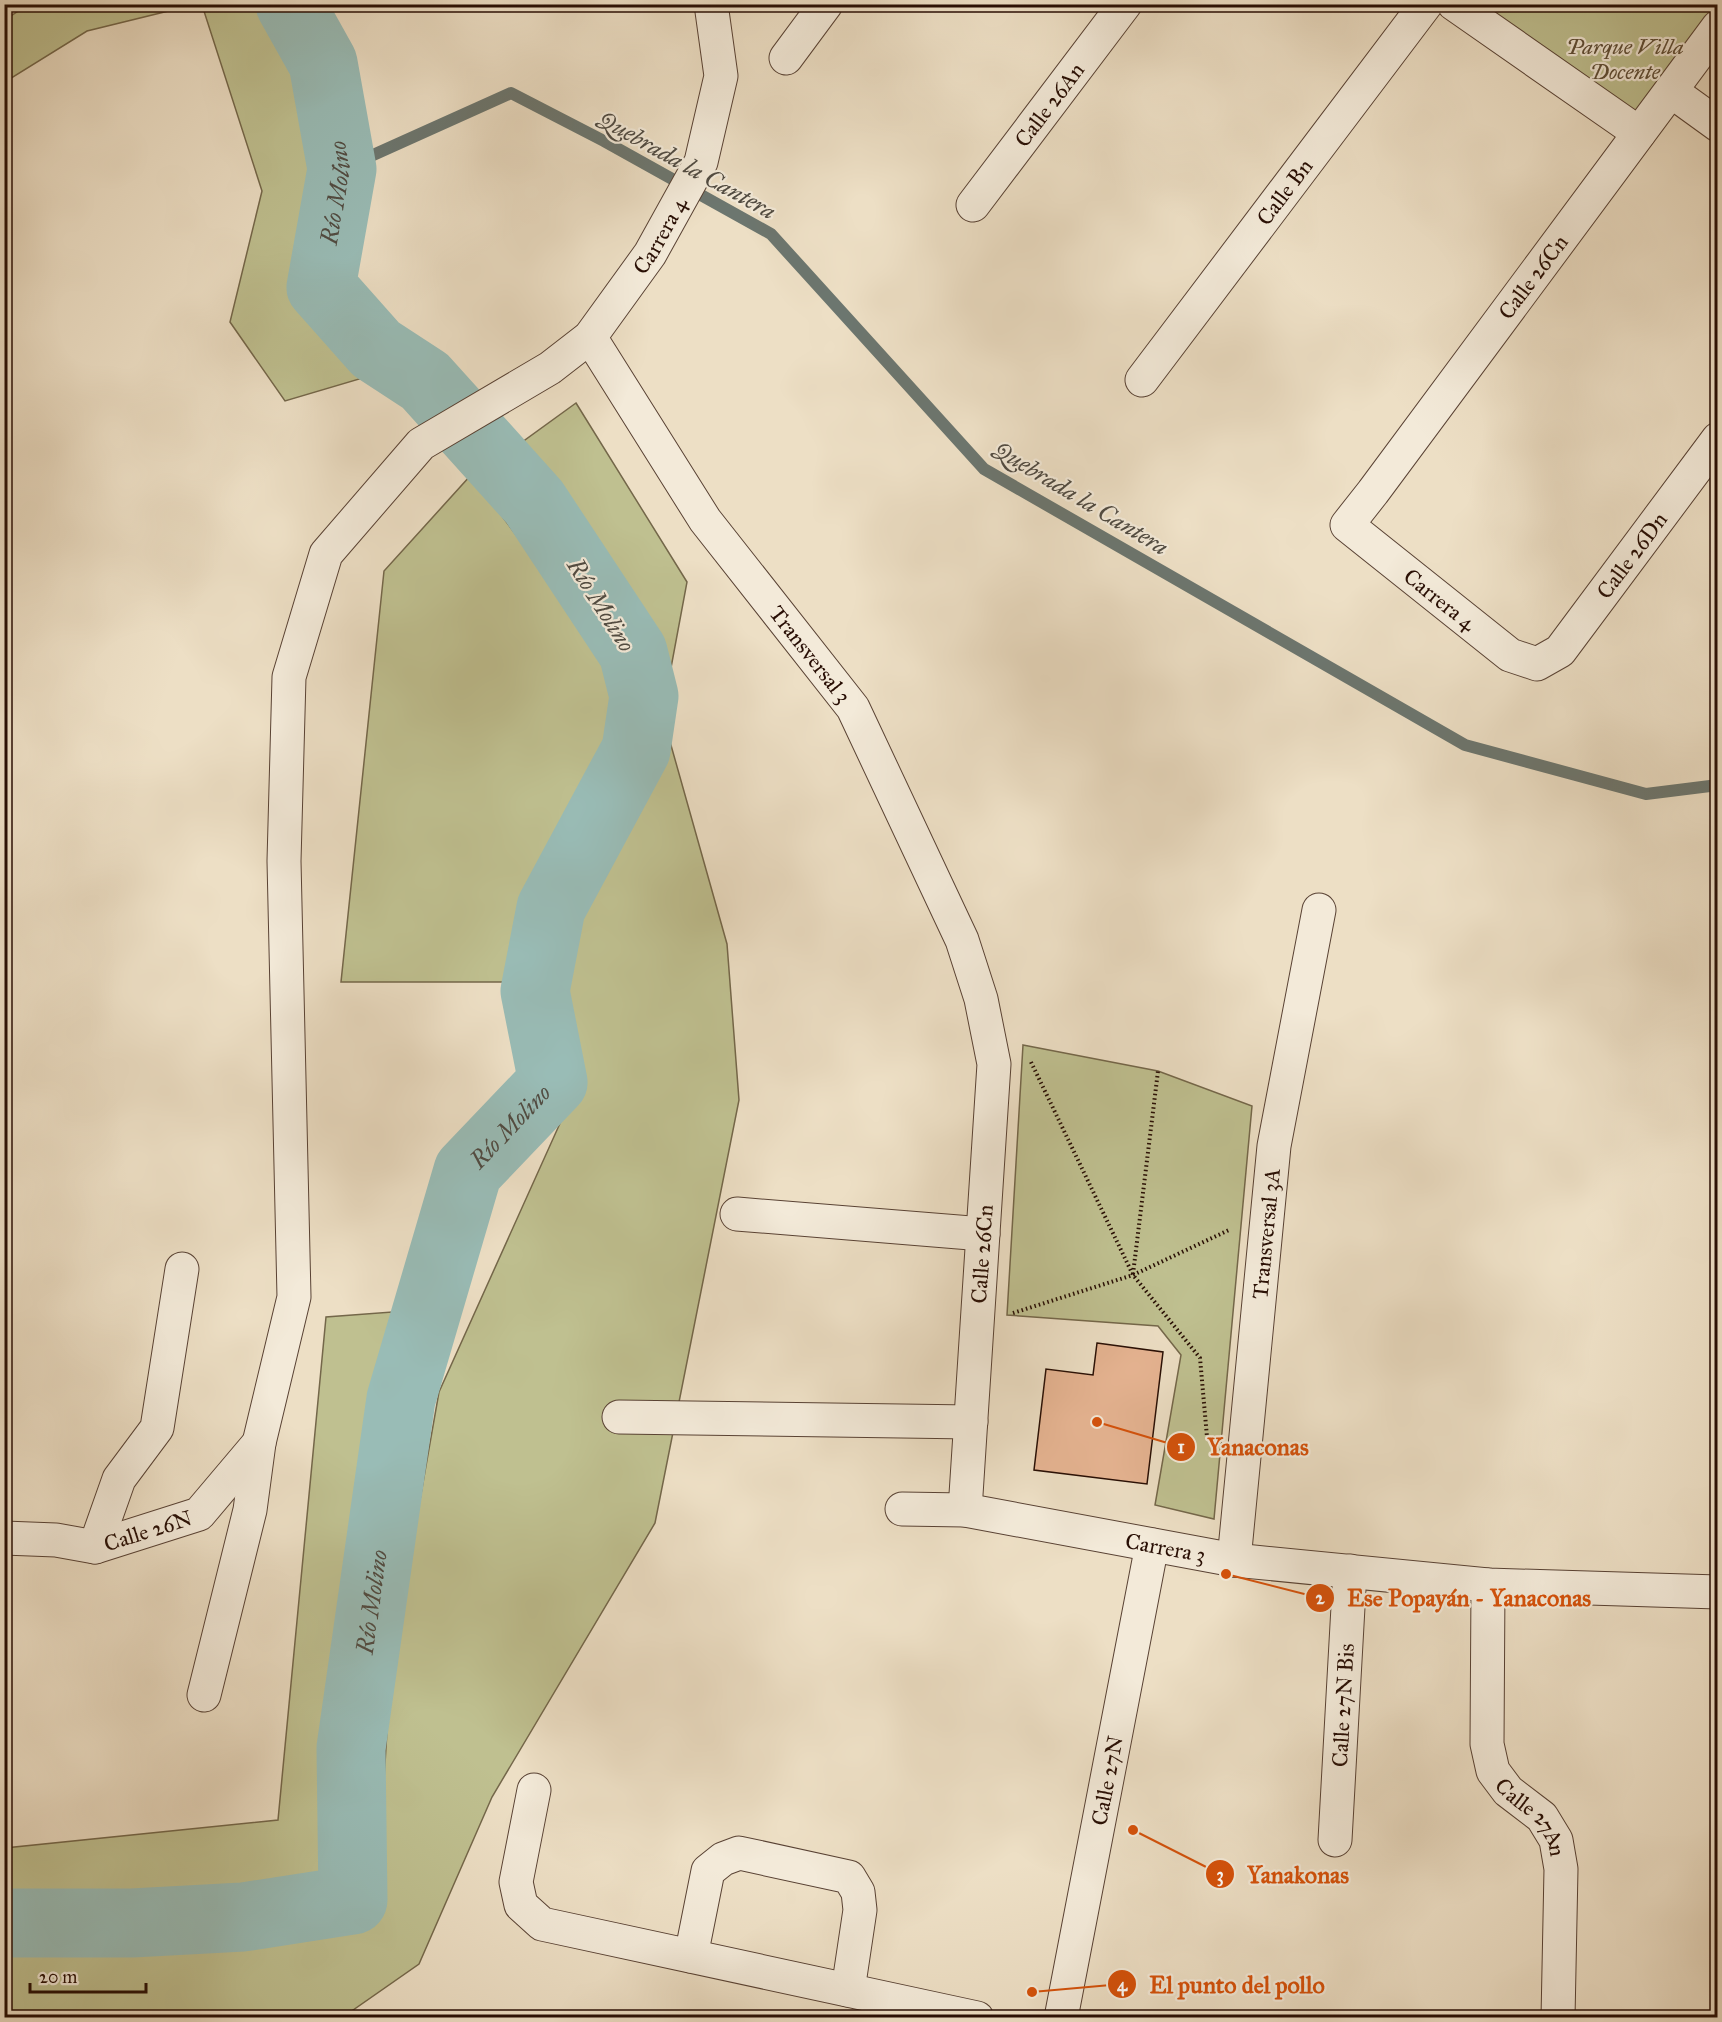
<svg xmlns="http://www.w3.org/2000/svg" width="1722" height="2022" font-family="'IM FELL Great Primer',serif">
  <rect width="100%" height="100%" fill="#eddfc5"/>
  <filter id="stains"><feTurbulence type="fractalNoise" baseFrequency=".00333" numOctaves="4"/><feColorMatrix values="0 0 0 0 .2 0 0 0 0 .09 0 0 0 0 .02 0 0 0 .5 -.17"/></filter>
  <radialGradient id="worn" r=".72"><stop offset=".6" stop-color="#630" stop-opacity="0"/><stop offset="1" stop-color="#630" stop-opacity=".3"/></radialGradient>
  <path fill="#bfc090" stroke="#74674a" stroke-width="1.5" d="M 27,5 L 27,4 L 193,5 L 87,31 L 5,82 L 5,20 Z
    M 202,5 L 263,5 L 307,94 L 322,176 L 303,294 L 383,372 L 285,401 L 230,322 L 262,191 Z
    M 1454,5 L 1717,5 L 1717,27 L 1639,133 Z
    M 576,403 L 687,582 L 665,700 L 667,731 L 727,944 L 739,1100 L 655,1523 L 492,1797 L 419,1964 L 343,2017 L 5,2018 L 5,1940 L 376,1914 L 391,1664 L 439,1392 L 575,1090 L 558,1022 L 567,920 L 658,707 L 642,634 L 514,448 Z
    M 471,475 L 623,677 L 600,783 L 537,903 L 521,982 L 341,982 L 384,571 Z
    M 1023,1045 L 1158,1071 L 1252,1106 L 1214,1519 L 1155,1505 L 1181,1355 L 1158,1326 L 1007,1315 Z
    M 392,1312 L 370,1472 L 334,1882 L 5,1906 L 5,1848 L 278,1820 L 326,1317 Z"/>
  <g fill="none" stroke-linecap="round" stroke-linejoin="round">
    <path stroke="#6c766f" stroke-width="12" d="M 342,169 L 511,93 L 604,141 L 771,234 L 984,469 L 1465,745 L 1646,794 L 1718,785"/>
    <path stroke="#99bcb6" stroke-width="69" id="s1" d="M 4,1923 L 132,1923 L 243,1917 L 353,1900 L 351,1748 L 401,1399 L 468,1171 L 553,1082 L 535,991 L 551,908 L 636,750 L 644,696 L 633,652 L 534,502 L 425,381 L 376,349 L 321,287 L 342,169 L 323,63 L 290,4"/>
  </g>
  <path fill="#e6b492" stroke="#280e04" stroke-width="1.5" d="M 1097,1343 L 1163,1352 L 1147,1484 L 1034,1470 L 1046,1369 L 1093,1375 Z"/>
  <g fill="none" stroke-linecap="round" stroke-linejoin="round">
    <defs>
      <g id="minor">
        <path d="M 1454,4 L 1639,133"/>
        <path id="s2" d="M 1718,27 L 1373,492 L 1347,525 L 1510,655 L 1537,664 L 1560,651 L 1718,439"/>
        <path d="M 786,58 L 826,4"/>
        <path d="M 1671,91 L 1718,125"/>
        <path id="s3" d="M 973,205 L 1125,4"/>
        <path id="s4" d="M 590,337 L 705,520 L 853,708 L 962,940 L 981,999 L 994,1064 L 965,1510"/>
        <path id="s5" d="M 1142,380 L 1426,4"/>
        <path d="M 737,1214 L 983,1234"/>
        <path d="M 619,1417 L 971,1422"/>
        <path id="s6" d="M 902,1509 L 965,1510 L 1234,1560 L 1488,1585 L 1718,1592"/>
        <path id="s7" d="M 4,1538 L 56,1540 L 95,1547 L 199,1514 L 259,1443"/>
        <path d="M 95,1547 L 119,1479 L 157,1428 L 182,1269"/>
        <path id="s8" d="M 1234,1560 L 1274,1146 L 1319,910"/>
        <path id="s9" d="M 1488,1585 L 1487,1744 L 1493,1771 L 1508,1791 L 1542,1817 L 1556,1840 L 1561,1869 L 1558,2018"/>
        <path id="s10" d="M 204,1695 L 250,1510 L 259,1443 L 294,1297 L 284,861 L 289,677 L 326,554 L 421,444 L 550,368 L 590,337 L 650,254 L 701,162 L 721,76 L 711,4"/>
        <path d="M 534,1790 L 516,1882 L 521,1905 L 542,1924 L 977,2018"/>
        <path id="s11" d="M 1335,1840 L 1350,1571"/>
        <path d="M 691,1956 L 708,1871 L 723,1859 L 739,1853 L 849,1877 L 858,1892 L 860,1910 L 848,1990"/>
        <path id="s12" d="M 1061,2018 L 1152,1545"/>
      </g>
    </defs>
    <use href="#minor" stroke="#594234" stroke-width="35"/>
    <path stroke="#280e04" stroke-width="4" stroke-dasharray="1.5 3" stroke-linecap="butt" d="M 1031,1062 L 1133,1275 L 1200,1358 L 1207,1437
      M 1133,1274 L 1158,1071
      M 1013,1313 L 1133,1275 L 1229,1230"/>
    <use href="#minor" stroke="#f3ead9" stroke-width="33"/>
  </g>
  <g text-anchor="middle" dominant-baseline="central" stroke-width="4.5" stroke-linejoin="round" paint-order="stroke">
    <g font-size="22" font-style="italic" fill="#5d4c35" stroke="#f3ead9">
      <text x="1625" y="46">Parque Villa<tspan x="1625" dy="25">Docente</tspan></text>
    </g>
    <g font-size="22" fill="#280e04" stroke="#f3ead9">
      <text stroke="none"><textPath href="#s3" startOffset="126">Calle 26An</textPath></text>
      <text stroke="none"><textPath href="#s5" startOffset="236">Calle Bn</textPath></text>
      <text stroke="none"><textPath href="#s10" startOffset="1626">Carrera 4</textPath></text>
      <text transform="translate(1533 277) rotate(-53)">Calle 26Cn</text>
      <text stroke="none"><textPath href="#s2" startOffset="1004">Calle 26Dn</textPath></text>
      <text stroke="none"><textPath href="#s2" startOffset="740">Carrera 4</textPath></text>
      <text stroke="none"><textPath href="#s4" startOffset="387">Transversal 3</textPath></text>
      <text stroke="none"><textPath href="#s8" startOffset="328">Transversal 3A</textPath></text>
      <text transform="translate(982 1254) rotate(-86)">Calle 26Cn</text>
      <text stroke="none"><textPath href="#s7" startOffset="147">Calle 26N</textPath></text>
      <text stroke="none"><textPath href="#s6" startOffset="267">Carrera 3</textPath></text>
      <text stroke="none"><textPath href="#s11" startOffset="135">Calle 27N Bis</textPath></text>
      <text stroke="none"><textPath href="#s12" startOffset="242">Calle 27N</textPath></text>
      <text stroke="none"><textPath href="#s9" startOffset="248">Calle 27An</textPath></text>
    </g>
    <g font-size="24" font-style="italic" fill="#504b42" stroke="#f3ead9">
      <text transform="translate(687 165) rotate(29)">Quebrada la Cantera</text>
      <text stroke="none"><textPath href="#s1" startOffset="2252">Río Molino</textPath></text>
      <text transform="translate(1081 498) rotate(31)">Quebrada la Cantera</text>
      <text transform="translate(601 605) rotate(58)">Río Molino</text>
      <text stroke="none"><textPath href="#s1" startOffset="1154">Río Molino</textPath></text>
      <text stroke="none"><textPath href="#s1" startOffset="650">Río Molino</textPath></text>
    </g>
  </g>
  <path fill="none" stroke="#d5520b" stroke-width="2" d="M1097 1422L1181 1447M1226 1574L1320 1598M1133 1830L1220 1874M1032 1992L1122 1984"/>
  <g fill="#d5520b" stroke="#f3ead9" stroke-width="2">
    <circle cx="1097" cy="1422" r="6"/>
    <circle cx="1226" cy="1574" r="6"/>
    <circle cx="1133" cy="1830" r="6"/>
    <circle cx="1032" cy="1992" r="6"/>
    <circle cx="1181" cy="1447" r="15"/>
    <circle cx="1320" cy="1598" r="15"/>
    <circle cx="1220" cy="1874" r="15"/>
    <circle cx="1122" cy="1984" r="15"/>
  </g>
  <g font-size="18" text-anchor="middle" font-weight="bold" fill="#fff">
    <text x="1181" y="1453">1</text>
    <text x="1320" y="1604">2</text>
    <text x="1220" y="1881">3</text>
    <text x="1122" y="1991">4</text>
  </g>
  <g font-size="24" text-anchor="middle" font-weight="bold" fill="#d5520b" stroke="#f3ead9" stroke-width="4.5" stroke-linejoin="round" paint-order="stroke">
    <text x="1258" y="1455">Yanaconas</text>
    <text x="1469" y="1606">Ese Popayán - Yanaconas</text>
    <text x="1298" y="1883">Yanakonas</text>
    <text x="1237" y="1993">El punto del pollo</text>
  </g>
  <rect width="1722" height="2022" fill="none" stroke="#eddfc5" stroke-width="24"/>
  <rect x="6" y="6" width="1710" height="2010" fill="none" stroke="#280e04" stroke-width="3"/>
  <rect x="12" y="12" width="1698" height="1998" fill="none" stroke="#280e04" stroke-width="1.5"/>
  <path d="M30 1983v9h116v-9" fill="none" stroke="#280e04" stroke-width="3"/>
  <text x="39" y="1983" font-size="18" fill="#280e04" stroke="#f3ead9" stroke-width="4.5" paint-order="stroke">20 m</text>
  <rect width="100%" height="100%" filter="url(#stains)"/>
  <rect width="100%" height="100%" fill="url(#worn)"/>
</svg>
